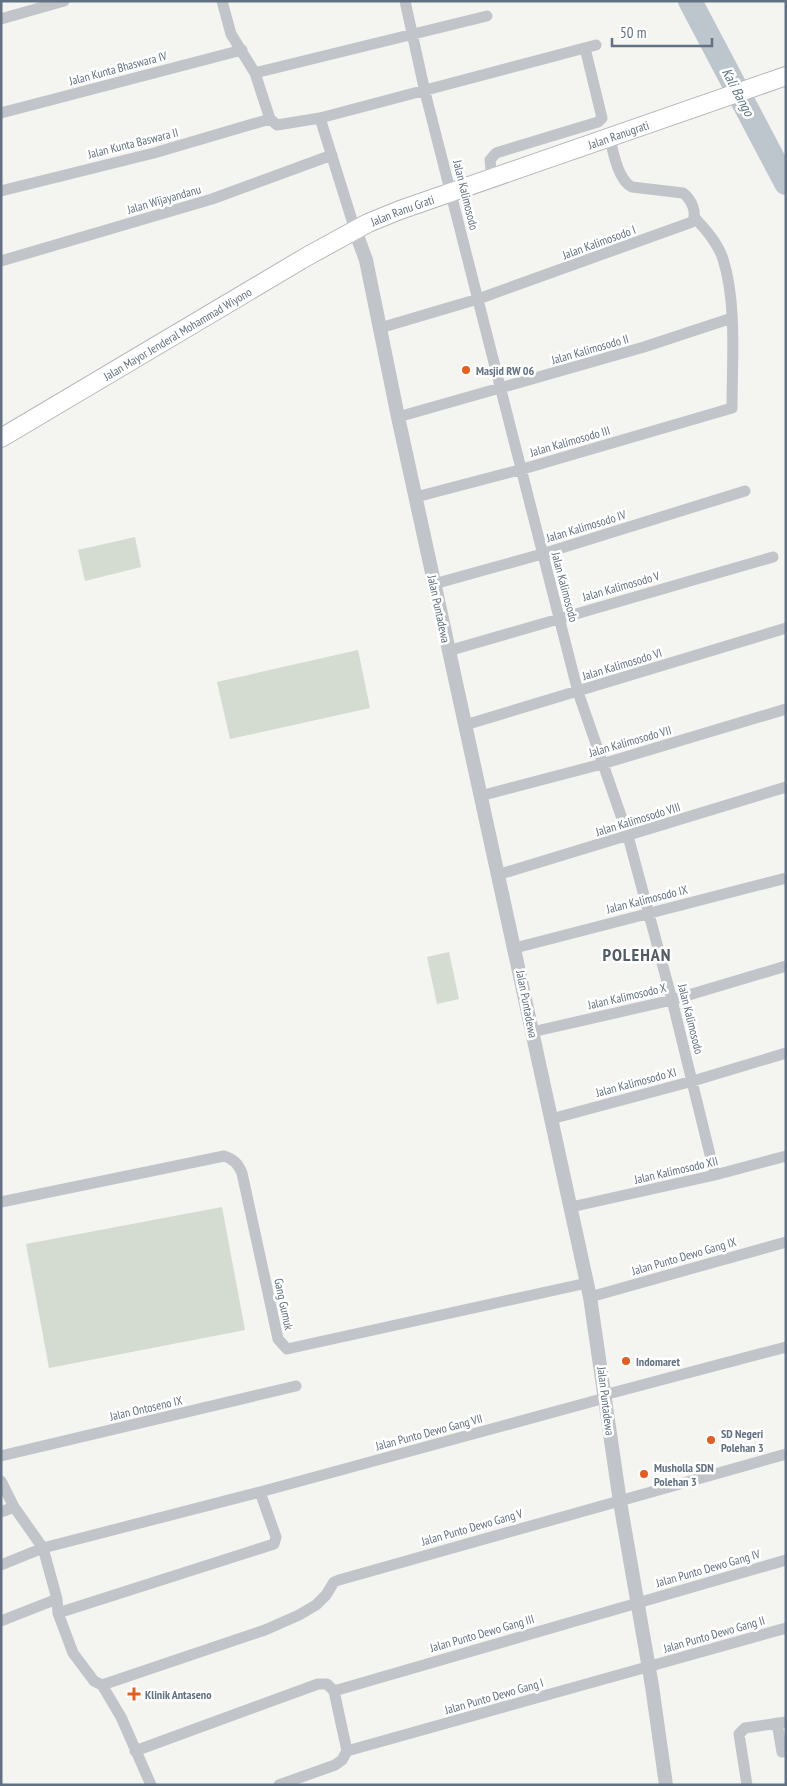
<svg xmlns="http://www.w3.org/2000/svg" width="787" height="1786" font-family="'PT Sans Narrow',sans-serif">
  <rect width="100%" height="100%" fill="#f4f4f0"/>
  <path fill="#d4dbd1" d="M 135,537 L 141,567 L 85,581 L 78,550 Z
    M 358,650 L 370,708 L 230,739 L 217,682 Z
    M 449,952 L 459,999 L 437,1004 L 427,957 Z
    M 222,1207 L 245,1330 L 49,1368 L 26,1244 Z"/>
  <g fill="none" stroke-linecap="round" stroke-linejoin="round">
    <path stroke="#bcc6cc" stroke-width="24" d="M 690,1 L 786,183"/>
    <defs>
      <g id="primary">
        <path id="s1" d="M 1,438 L 306,257 L 368,223 L 400,210 L 786,76"/>
      </g>
    </defs>
    <use href="#primary" stroke="#b4b8bc" stroke-width="20"/>
    <path stroke="#c1c4c8" stroke-width="11" d="M 222,1 L 231,34 L 255,73 L 270,119 L 277,125 L 320,118 L 596,45
      M 405,1 L 425,92 L 578,692 L 628,836 L 672,1000 L 715,1175
      M 1,19 L 64,1
      M 255,73 L 487,16
      M 1,113 L 242,50
      M 320,118 L 355,230
      M 492,178 L 490,160 L 496,153 L 598,122 L 602,118 L 585,48
      M 1,191 L 154,153 L 270,119
      M 1,261 L 212,199 L 332,155
      M 380,328 L 478,299 L 692,222 C 698,213 691,199 683,193 L 632,187 C 618,180 613,152 610,138
      M 398,417 L 644,347 L 732,318
      M 416,497 L 523,469 L 732,408 C 732,362 737,303 723,259 C 718,243 705,229 695,218
      M 434,584 L 542,554 L 745,491
      M 448,651 L 773,557
      M 465,725 L 786,628
      M 480,796 L 602,764 L 786,709
      M 497,875 L 786,787
      M 515,948 L 786,878
      M 532,1032 L 672,1000 L 786,966
      M 551,1119 L 693,1081 L 786,1053
      M 1,1202 L 224,1156 C 234,1159 238,1164 242,1173 L 278,1339 L 287,1349 L 587,1283
      M 571,1207 L 715,1175 L 786,1156
      M 590,1297 L 786,1242
      M 604,1395 L 786,1347
      M 1,1456 L 296,1386
      M 1,1481 L 14,1507 L 43,1548 L 57,1599 L 58,1613 L 73,1653 L 94,1681 L 102,1685 L 121,1717 L 151,1785
      M 1,1512 L 14,1507
      M 1,1565 L 43,1548 L 260,1492 L 605,1398
      M 58,1613 L 274,1544 L 276,1537 L 260,1492
      M 1,1621 L 57,1599
      M 102,1685 L 265,1630 L 299,1615 L 316,1605 L 326,1595 L 334,1582 L 339,1580 L 786,1454
      M 334,1691 L 786,1560
      M 777,1723 L 782,1752
      M 135,1751 L 318,1684 L 327,1684 L 334,1691 L 347,1751 L 342,1760 L 335,1765 L 279,1785
      M 347,1751 L 786,1628
      M 747,1785 L 739,1734 L 745,1728 L 786,1722"/>
    <path stroke="#c1c4c8" stroke-width="14" d="M 355,230 L 366,260 L 398,417 L 590,1297 L 620,1502 L 652,1686 L 666,1785"/>
    <use href="#primary" stroke="#fff" stroke-width="18"/>
  </g>
  <g fill="#e75d1d" stroke="#fff" stroke-width="2">
    <circle cx="466" cy="370" r="5"/>
    <circle cx="626" cy="1361" r="5"/>
    <circle cx="711" cy="1440" r="5"/>
    <circle cx="644" cy="1474" r="5"/>
    <path d="M131.5 1686.5h5v5h5v5h-5v5h-5v-5h-5v-5h5z"/>
  </g>
  <g text-anchor="middle" dominant-baseline="central" stroke-width="5" stroke-linejoin="round" paint-order="stroke">
    <g font-size="12" fill="#627182" stroke="#fff">
      <text transform="translate(118 68) rotate(-15)">Jalan Kunta Bhaswara IV</text>
      <text stroke="none"><textPath href="#s1" startOffset="691">Jalan Ranugrati</textPath></text>
      <text transform="translate(133 143) rotate(-14)">Jalan Kunta Baswara II</text>
      <text transform="translate(466 195) rotate(76)">Jalan Kalimosodo</text>
      <text transform="translate(164 199) rotate(-16)">Jalan Wijayandanu</text>
      <text stroke="none"><textPath href="#s1" startOffset="462">Jalan Ranu Grati</textPath></text>
      <text transform="translate(599 242) rotate(-20)">Jalan Kalimosodo I</text>
      <text stroke="none"><textPath href="#s1" startOffset="205">Jalan Mayor Jenderal Mohammad Wiyono</textPath></text>
      <text transform="translate(590 349) rotate(-16)">Jalan Kalimosodo II</text>
      <text transform="translate(570 441) rotate(-16)">Jalan Kalimosodo III</text>
      <text transform="translate(586 526) rotate(-17)">Jalan Kalimosodo IV</text>
      <text transform="translate(621 586) rotate(-16)">Jalan Kalimosodo V</text>
      <text transform="translate(565 587) rotate(75)">Jalan Kalimosodo</text>
      <text transform="translate(439 609) rotate(78)">Jalan Puntadewa</text>
      <text transform="translate(622 664) rotate(-17)">Jalan Kalimosodo VI</text>
      <text transform="translate(630 741) rotate(-16)">Jalan Kalimosodo VII</text>
      <text transform="translate(638 819) rotate(-17)">Jalan Kalimosodo VIII</text>
      <text transform="translate(647 899) rotate(-14)">Jalan Kalimosodo IX</text>
      <text transform="translate(627 996) rotate(-13)">Jalan Kalimosodo X</text>
      <text transform="translate(527 1004) rotate(79)">Jalan Puntadewa</text>
      <text transform="translate(691 1019) rotate(76)">Jalan Kalimosodo</text>
      <text transform="translate(636 1082) rotate(-15)">Jalan Kalimosodo XI</text>
      <text transform="translate(676 1170) rotate(-13)">Jalan Kalimosodo XII</text>
      <text transform="translate(684 1256) rotate(-16)">Jalan Punto Dewo Gang IX</text>
      <text transform="translate(284 1304) rotate(78)">Gang Gumuk</text>
      <text transform="translate(606 1401) rotate(83)">Jalan Puntadewa</text>
      <text transform="translate(146 1408) rotate(-13)">Jalan Ontoseno IX</text>
      <text transform="translate(429 1432) rotate(-15)">Jalan Punto Dewo Gang VII</text>
      <text transform="translate(472 1527) rotate(-16)">Jalan Punto Dewo Gang V</text>
      <text transform="translate(708 1568) rotate(-16)">Jalan Punto Dewo Gang IV</text>
      <text transform="translate(482 1633) rotate(-16)">Jalan Punto Dewo Gang III</text>
      <text transform="translate(714 1634) rotate(-16)">Jalan Punto Dewo Gang II</text>
      <text transform="translate(494 1696) rotate(-16)">Jalan Punto Dewo Gang I</text>
    </g>
    <g font-size="12" font-weight="bold" fill="#627182" stroke="#fff" text-anchor="start">
      <text x="476" y="370">Masjid RW 06</text>
      <text x="636" y="1361">Indomaret</text>
      <text x="721" y="1433">SD Negeri<tspan x="721" dy="14">Polehan 3</tspan></text>
      <text x="654" y="1467">Musholla SDN<tspan x="654" dy="14">Polehan 3</tspan></text>
      <text x="145" y="1694">Klinik Antaseno</text>
    </g>
    <g font-size="14" font-style="italic" fill="#637a86" stroke="#fff">
      <text transform="translate(738 92) rotate(62)">Kali Bango</text>
    </g>
    <g font-size="18" font-weight="bold" letter-spacing="1" fill="#505b67" stroke="#fff">
      <text x="637" y="954">POLEHAN</text>
    </g>
  </g>
  <rect width="787" height="1786" fill="none" stroke="#627182" stroke-width="5"/>
  <path d="M612 38v8h100v-8" fill="none" stroke="#627182" stroke-width="2.5"/>
  <text x="620" y="38" font-size="15" fill="#627182" stroke="#ffffff" stroke-width="4" paint-order="stroke">50 m</text>
</svg>
